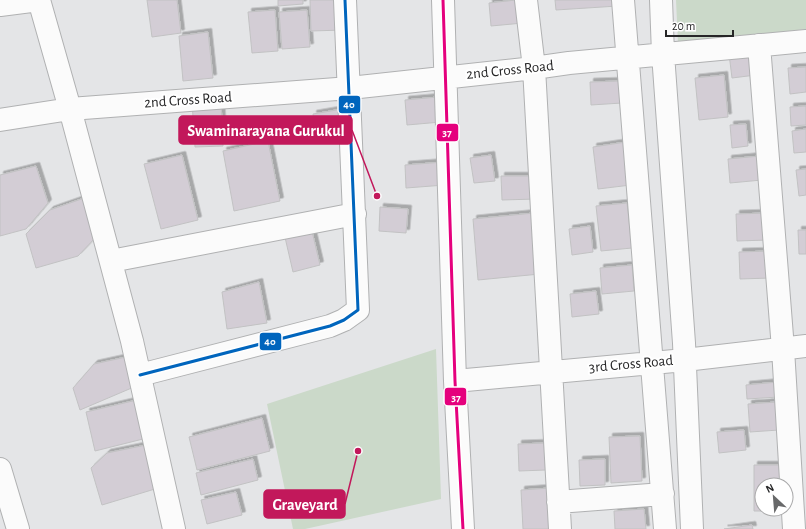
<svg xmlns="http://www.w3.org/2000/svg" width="806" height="529" font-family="'Alegreya Sans',sans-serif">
  <defs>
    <filter id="shadow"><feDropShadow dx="3.5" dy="-3.5" stdDeviation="0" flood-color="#0004"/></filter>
  </defs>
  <rect width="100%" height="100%" fill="#e4e5e7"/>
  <path fill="#cbd9c9" d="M 676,0 L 806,0 L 806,29 L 678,44 Z
    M 436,349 L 441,499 L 305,529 L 293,529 L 267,404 Z"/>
  <path fill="#d3cdd5" stroke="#c2c2c3" filter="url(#shadow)" d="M 147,0 L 177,0 L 181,33 L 152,37 Z
    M 278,0 L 303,0 L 303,4 L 278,6 Z
    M 310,0 L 343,0 L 344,30 L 311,31 Z
    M 516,0 L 523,23 L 491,26 L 489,3 Z
    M 555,0 L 618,0 L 618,6 L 556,10 Z
    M 275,10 L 278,51 L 252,53 L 248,12 Z
    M 307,10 L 310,47 L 282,49 L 279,12 Z
    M 208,32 L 213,78 L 183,81 L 179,36 Z
    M 754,51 L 756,75 L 732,78 L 729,54 Z
    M 806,67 L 806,92 L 790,94 L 788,68 Z
    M 724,75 L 728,117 L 699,120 L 695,78 Z
    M 620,81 L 622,103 L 591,105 L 590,82 Z
    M 438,97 L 441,122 L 407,125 L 405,100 Z
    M 221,101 L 223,146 L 195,147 L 192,102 Z
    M 806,106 L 806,125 L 791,126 L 790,107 Z
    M 342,109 L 345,128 L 316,133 L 313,114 Z
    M 746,124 L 748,146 L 732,148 L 730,125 Z
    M 806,129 L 806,152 L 794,153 L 792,131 Z
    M 268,141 L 280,201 L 234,211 L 223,151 Z
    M 626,142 L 631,185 L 598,189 L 593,147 Z
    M 182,155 L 198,220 L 161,229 L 144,164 Z
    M 491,155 L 495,181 L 474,183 L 470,158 Z
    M 760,156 L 762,180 L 730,183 L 728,159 Z
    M 444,162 L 445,185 L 406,188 L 405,165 Z
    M 36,166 L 48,203 L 26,229 L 0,236 L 0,175 Z
    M 806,169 L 806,195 L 799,196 L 796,170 Z
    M 501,176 L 535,176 L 536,199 L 502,200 Z
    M 87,197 L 96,237 L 78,256 L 36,268 L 26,234 L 50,210 Z
    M 627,203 L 632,248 L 601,251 L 596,206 Z
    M 380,207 L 408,209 L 406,233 L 379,231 Z
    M 534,213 L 540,274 L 478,280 L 473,219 Z
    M 767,213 L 768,240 L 737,241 L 736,214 Z
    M 590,226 L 593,252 L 572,255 L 569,229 Z
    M 311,227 L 320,265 L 293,272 L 284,233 Z
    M 798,230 L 806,230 L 806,254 L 799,254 Z
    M 770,251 L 771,278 L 740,279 L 739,252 Z
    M 632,265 L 634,291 L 602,294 L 600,268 Z
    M 259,282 L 267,323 L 227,329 L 222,292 Z
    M 596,291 L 599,314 L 572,317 L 570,294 Z
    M 126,357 L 134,387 L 80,410 L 73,388 L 94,364 Z
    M 778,382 L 779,397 L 747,399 L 746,385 Z
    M 141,399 L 151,437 L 95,451 L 86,412 Z
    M 777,402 L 779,430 L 750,432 L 748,404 Z
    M 262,418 L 270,451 L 197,470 L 189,437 Z
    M 744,430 L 746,450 L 719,453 L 717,432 Z
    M 640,436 L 642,481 L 611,483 L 609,437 Z
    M 546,443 L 546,470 L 519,471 L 518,444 Z
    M 146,445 L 155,489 L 102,505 L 91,468 L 107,453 Z
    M 253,459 L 258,480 L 201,495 L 196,473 Z
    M 605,459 L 605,485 L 580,486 L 579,460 Z
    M 754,465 L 783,465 L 783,485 L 762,485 L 762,509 L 783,509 L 783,511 L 754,511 Z
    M 550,488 L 552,529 L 523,529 L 521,490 Z
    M 236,492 L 242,515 L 207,524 L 201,500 Z
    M 644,509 L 646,529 L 615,529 L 614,511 Z
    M 752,525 L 753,529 L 724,529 Z"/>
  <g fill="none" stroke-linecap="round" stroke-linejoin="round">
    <defs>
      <path id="minor" d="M 39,0 L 70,109 L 132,341 L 174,529
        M 443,0 L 455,381 L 463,529
        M 526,0 L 534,68 L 560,529
        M 623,0 L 665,529
        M 661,0 L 663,54 L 684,343 L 692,529
        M 0,5 L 39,0
        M 759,45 L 783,349 L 794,529
        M 0,120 L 70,109 L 350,88 L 534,68 L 569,63 L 806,41
        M 111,261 L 355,214
        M 140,375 L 330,326 L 344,320 L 358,310 L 345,0
        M 455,381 L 685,360 L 806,346
        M 0,469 L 18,529
        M 558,502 L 663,494"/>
    </defs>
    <use href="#minor" stroke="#b0b1b2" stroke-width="24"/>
    <use href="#minor" stroke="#fbfbfb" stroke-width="22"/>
    <defs>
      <path id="bus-1" d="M 443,0 L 455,381 L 463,529"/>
      <path id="bus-2" d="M 140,375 L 330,326 L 344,320 L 358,310 L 345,0"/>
    </defs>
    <use href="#bus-1" stroke="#fff" stroke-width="6"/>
    <use href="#bus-2" stroke="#fff" stroke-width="6"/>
    <use href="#bus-1" stroke="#e5007d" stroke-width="3"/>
    <use href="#bus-2" stroke="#0065bd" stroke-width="3"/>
  </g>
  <g text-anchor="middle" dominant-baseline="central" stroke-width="4" stroke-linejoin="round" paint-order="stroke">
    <g font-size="15" fill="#262627" stroke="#fff">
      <text transform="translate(510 70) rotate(-6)">2nd Cross Road</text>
      <text transform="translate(188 100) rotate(-4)">2nd Cross Road</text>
      <text transform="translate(631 364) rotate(-5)">3rd Cross Road</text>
    </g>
  </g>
  <path fill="none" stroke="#c2185b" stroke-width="1.5" d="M377 196L352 130M358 451L345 504"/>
  <g fill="#c2185b" stroke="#fff" stroke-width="1.5">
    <circle cx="377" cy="196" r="4"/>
    <circle cx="358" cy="451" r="4"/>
  </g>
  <g fill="#c2185b" stroke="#c2185b" stroke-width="1.5">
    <rect x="179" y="116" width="173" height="28" rx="4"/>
    <rect x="264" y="490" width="81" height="28" rx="4"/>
  </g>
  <g font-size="16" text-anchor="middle" font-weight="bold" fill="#fff">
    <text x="266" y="136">Swaminarayana Gurukul</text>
    <text x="305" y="510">Graveyard</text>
  </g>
  <g stroke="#fff" stroke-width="1.5">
    <rect x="338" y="95" width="23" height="19" rx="4" fill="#0065bd"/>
    <rect x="436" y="123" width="23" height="19" rx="4" fill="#e5007d"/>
    <rect x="259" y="332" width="23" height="19" rx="4" fill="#0065bd"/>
    <rect x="444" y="387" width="23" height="19" rx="4" fill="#e5007d"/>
  </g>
  <g font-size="11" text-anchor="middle" font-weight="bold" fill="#fff">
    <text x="349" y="108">40</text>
    <text x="447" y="136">37</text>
    <text x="270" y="345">40</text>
    <text x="456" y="401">37</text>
  </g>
  <g transform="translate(774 497) rotate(334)"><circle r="19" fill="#ffffff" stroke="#a8a8a9"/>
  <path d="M0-3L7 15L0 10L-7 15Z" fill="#68696a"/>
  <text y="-6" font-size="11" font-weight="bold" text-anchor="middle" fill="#262627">N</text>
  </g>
  <path d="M666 30v6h67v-6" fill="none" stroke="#262627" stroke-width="2"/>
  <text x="672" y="30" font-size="12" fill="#262627" stroke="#ffffff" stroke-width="3" paint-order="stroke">20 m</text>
</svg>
